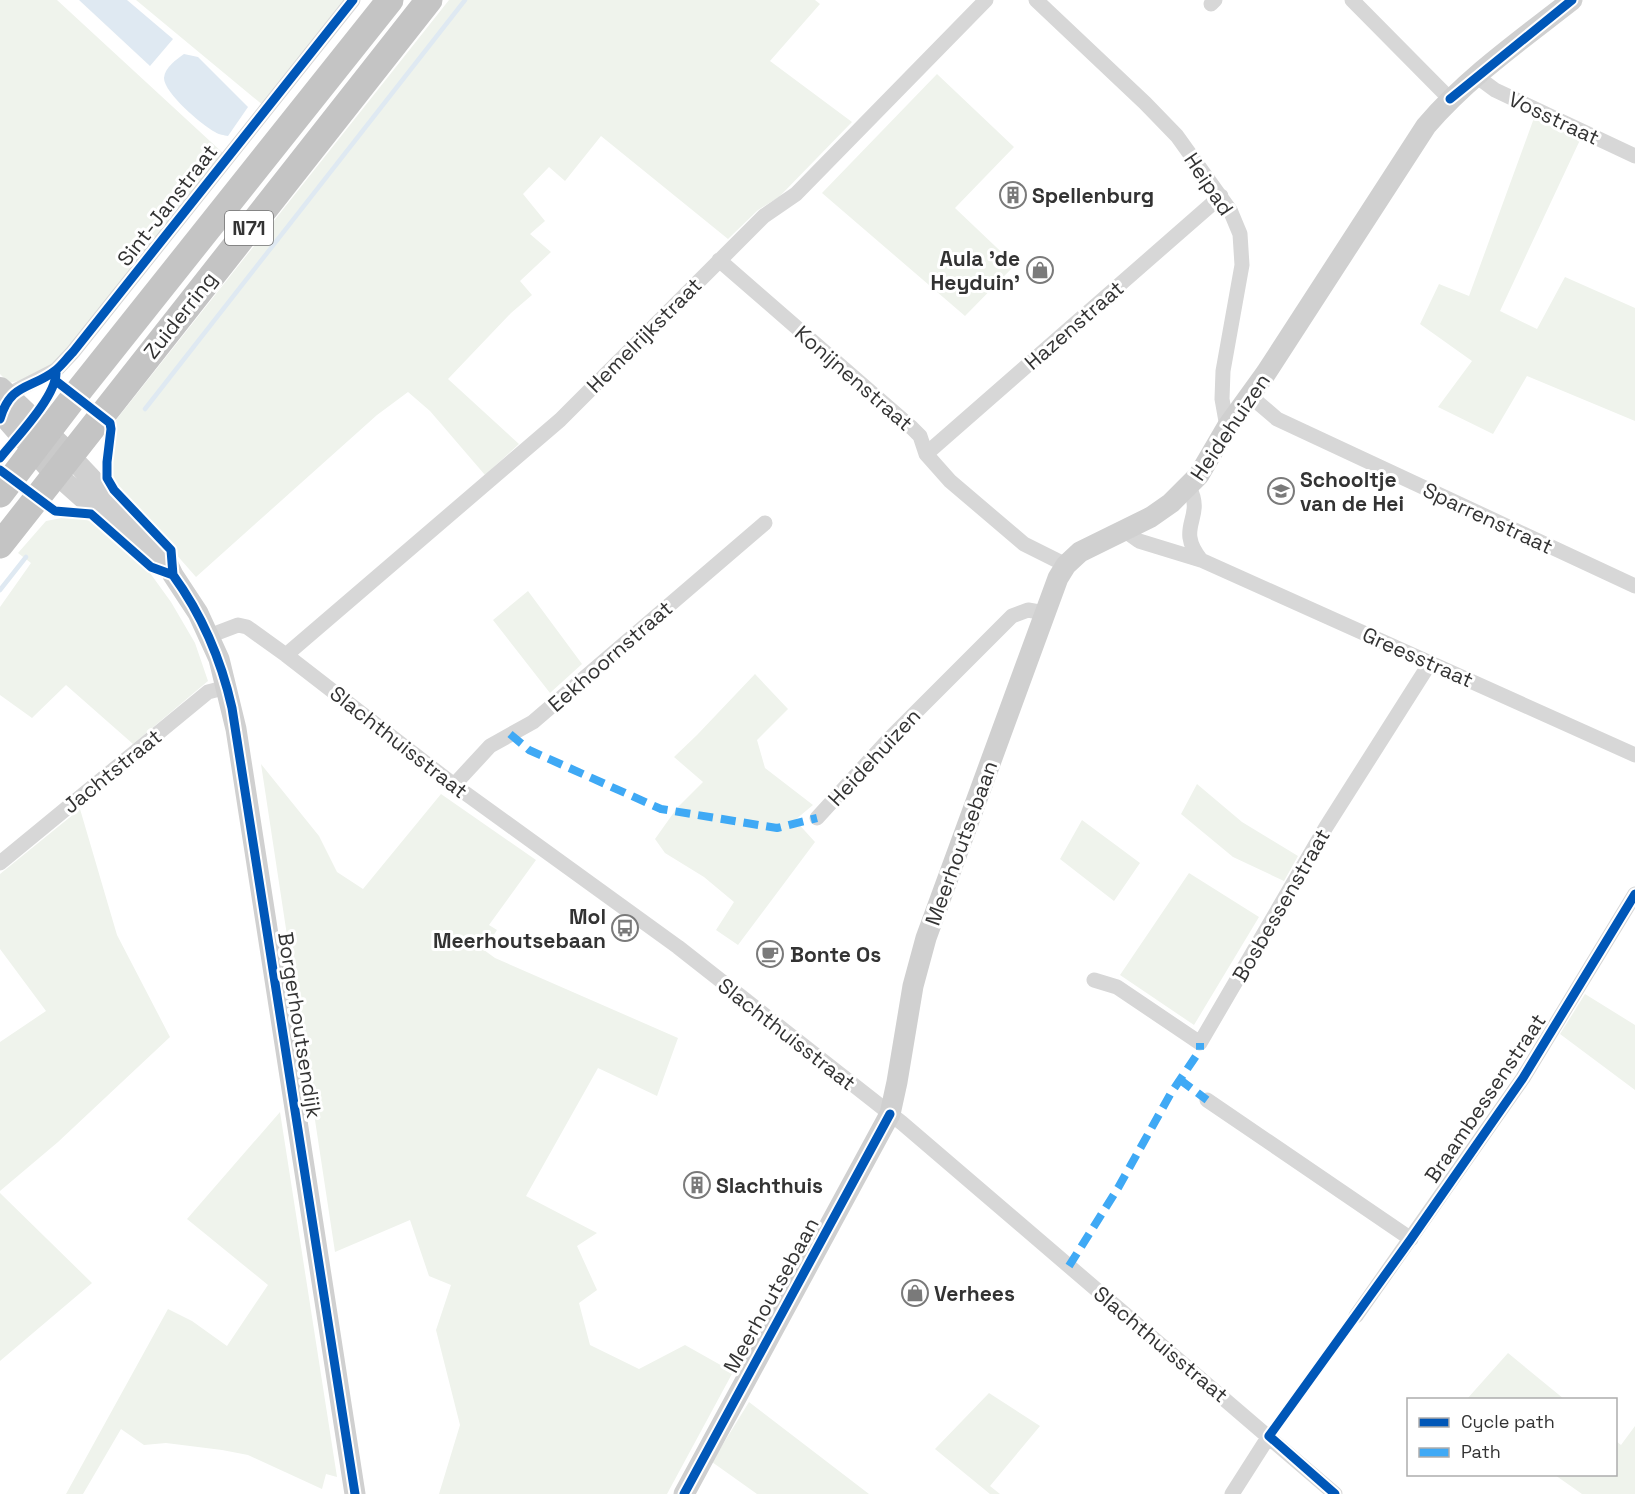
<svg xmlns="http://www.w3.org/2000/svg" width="1635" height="1494" font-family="'Space Grotesk',sans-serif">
  <rect width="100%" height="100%" fill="#fff"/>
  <path fill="#eff3ec" d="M 0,0 L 57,0 L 224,154 L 79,335 L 53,364 L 31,378 L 9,383 L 0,374 Z
    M 136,0 L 346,0 L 264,106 Z
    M 449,0 L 815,0 L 820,4 L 770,61 L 852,122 L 779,197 L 758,210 L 728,239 L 601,136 L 565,181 L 549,167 L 523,194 L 545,221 L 530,234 L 551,252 L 520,281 L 532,295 L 511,313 L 448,379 L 519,444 L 485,475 L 430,411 L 408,392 L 377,415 L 196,577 L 118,488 L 111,471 L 116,420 Z
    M 937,74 L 1014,147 L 955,208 L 1015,265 L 965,316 L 822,193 Z
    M 1534,118 L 1580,140 L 1500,311 L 1537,329 L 1565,277 L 1635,308 L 1635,421 L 1527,376 L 1493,434 L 1438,407 L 1472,361 L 1420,324 L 1439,284 L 1469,296 Z
    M 72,516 L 98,523 L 124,546 L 150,573 L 171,602 L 195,643 L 208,681 L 133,744 L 66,685 L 32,718 L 0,695 L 0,607 L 31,563 L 18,553 L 46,521 Z
    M 528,591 L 582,664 L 550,693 L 493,620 Z
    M 755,674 L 788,709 L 757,740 L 765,768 L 813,805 L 795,820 L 815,842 L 738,945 L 716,930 L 734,902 L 704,877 L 665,853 L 655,839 L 677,808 L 703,782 L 674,757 L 697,735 Z
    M 261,764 L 319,836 L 337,872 L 363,889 L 441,794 L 536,860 L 489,925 L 497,930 L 484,950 L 495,958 L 678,1038 L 657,1096 L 598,1068 L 526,1196 L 597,1233 L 577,1246 L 597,1290 L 579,1303 L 590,1345 L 639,1369 L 685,1345 L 733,1372 L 667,1494 L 439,1494 L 460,1425 L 436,1330 L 451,1285 L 429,1276 L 410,1220 L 335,1252 Z
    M 1197,784 L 1242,822 L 1298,856 L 1284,881 L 1233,857 L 1181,814 Z
    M 80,809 L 117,935 L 170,1037 L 58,1142 L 0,1191 L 0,1042 L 46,1011 L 0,949 L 0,874 Z
    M 1082,820 L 1140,863 L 1114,901 L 1060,859 Z
    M 1189,873 L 1259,917 L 1194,1025 L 1120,975 Z
    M 1585,994 L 1635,1025 L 1635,1090 L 1560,1034 Z
    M 280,1112 L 337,1477 L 326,1474 L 322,1489 L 248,1455 L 222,1450 L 166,1443 L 144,1445 L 121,1429 L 83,1494 L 66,1494 L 168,1309 L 192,1321 L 227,1346 L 268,1285 L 187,1219 Z
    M 0,1193 L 92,1283 L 0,1361 Z
    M 1508,1353 L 1564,1399 L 1467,1399 Z
    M 989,1393 L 1040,1426 L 990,1486 L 1000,1494 L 990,1494 L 935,1449 Z
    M 749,1402 L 869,1494 L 757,1494 L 712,1462 Z
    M 1635,1426 L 1635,1494 L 1582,1494 L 1555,1475 L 1616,1474 L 1616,1441 L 1621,1445 Z"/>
  <path fill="#dfe9f2" d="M 79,0 L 127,0 L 173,39 L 150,66 Z
    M 184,54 L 198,57 L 248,107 L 228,136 C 224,135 219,135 215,132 C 202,125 164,93 164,78 C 165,67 176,60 184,54 Z"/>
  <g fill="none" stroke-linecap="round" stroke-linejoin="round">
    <path stroke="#dfe9f2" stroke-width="4.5" d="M 145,409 L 465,0
      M 0,590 L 26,557"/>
    <path stroke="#d7d7d7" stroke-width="15" d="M 1036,0 L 1145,103 L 1177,136 L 1230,210 L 1240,234 L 1242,265 L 1223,371 L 1222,399 L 1227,427
      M 1352,0 L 1450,99
      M 1211,4 L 1215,0
      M 1476,76 L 1495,90 L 1635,156
      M 719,260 L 912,428 L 920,436 L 926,454 L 950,481 L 1024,544 L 1066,565
      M 1249,395 L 1277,419 L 1635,586
      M 6,405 L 17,390 L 56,370 L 73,352 L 353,0
      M 926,454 L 1221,196
      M 1189,487 C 1206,519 1174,526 1201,560
      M 1125,531 L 1139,541 L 1201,560 L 1635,755
      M 209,636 L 238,625 L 247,627 L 286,655 L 454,785 L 678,947 L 902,1123 L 1335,1494
      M 286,655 L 560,420 L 764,216 L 796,194 L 986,0
      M 454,785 L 490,746 L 533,722 L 765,523
      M 817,818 L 890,738 L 1012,616 L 1028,610 L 1045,613
      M 0,863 L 208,692 L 227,687
      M 1094,980 L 1117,987 L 1200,1043 L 1326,827 L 1430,663
      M 1207,1100 L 1411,1239
      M 1356,1316 L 1523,1078 L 1635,894
      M 1232,1494 L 1269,1436"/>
    <path stroke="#d0d0d0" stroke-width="21" d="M 70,456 L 163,554 L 173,575 L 198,613 L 219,659 L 236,729 L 355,1494
      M 56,474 L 152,559
      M 684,1494 L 890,1114 L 897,1082 L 913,986 L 926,938 L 1058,578 L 1066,565 L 1080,552 L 1151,517 L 1171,503 L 1199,475 L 1227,427 L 1266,373 L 1426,126 C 1468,77 1521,40 1572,0"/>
    <path stroke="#cacaca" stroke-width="24" d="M 0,389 L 70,456
      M 0,410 L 56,474"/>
    <path stroke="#c4c4c4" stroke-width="27" d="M 0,494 L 81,388 L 390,0
      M 0,545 L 429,0"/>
    <path stroke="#3fa9f5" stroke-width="8" stroke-dasharray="15 8" stroke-linecap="butt" d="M 510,734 L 529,750 L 661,809 L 777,828 L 817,818
      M 1179,1079 L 1207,1100
      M 1069,1266 L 1118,1188 L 1171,1093 L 1200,1050 L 1200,1043"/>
    <defs>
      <path id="cycleway" d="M 1450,99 L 1572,0
        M 56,381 L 110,423 L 111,429 L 107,462 L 107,478 L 114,490 L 171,550 L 173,575
        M 0,419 C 11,382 31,390 56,370 C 62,365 67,358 73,352 L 353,0
        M 0,458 C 15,439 56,397 56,373
        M 0,470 L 55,511 L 91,514 L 151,567 L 173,575
        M 173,575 C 202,615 221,659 232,708 L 355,1494
        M 684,1494 L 890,1114
        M 1335,1494 L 1269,1436 L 1411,1239 L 1523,1078 L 1635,894"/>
    </defs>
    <use href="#cycleway" stroke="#fff" stroke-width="13"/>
    <use href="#cycleway" stroke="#0057b8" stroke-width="9"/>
  </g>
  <defs>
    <symbol id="building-ring" viewBox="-11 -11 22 22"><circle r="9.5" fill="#fff" stroke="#7a7a7a" stroke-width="1.5"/><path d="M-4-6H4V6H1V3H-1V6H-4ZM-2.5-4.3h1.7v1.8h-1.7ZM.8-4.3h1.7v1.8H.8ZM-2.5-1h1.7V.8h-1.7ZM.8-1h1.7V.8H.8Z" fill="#7a7a7a"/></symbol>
    <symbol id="shop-ring" viewBox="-11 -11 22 22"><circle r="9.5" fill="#fff" stroke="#7a7a7a" stroke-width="1.5"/><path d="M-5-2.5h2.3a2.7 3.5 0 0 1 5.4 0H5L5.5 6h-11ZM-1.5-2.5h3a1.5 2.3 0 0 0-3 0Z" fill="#7a7a7a"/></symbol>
    <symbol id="school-ring" viewBox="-11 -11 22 22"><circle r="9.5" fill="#fff" stroke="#7a7a7a" stroke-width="1.5"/><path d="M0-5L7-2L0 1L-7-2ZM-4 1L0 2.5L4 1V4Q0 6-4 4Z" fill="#7a7a7a"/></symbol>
    <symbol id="bus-ring" viewBox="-11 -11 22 22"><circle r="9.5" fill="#fff" stroke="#7a7a7a" stroke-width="1.5"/><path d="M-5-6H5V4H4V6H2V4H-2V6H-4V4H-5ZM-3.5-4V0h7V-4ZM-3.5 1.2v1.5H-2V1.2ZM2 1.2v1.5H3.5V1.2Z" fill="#7a7a7a"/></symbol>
    <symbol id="cafe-ring" viewBox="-11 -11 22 22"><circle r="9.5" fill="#fff" stroke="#7a7a7a" stroke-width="1.5"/><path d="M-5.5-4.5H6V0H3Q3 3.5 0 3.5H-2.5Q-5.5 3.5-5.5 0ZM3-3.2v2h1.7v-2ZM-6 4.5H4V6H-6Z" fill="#7a7a7a"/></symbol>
  </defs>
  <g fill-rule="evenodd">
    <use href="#building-ring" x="998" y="180" width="30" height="30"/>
    <use href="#shop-ring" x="1025" y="255" width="30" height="30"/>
    <use href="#school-ring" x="1266" y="476" width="30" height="30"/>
    <use href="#bus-ring" x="610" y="913" width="30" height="30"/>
    <use href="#cafe-ring" x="755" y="939" width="30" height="30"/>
    <use href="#building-ring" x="682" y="1170" width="30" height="30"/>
    <use href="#shop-ring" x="900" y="1278" width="30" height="30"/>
  </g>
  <g text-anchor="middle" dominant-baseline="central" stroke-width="6" stroke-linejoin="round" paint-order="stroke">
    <rect fill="#fff" stroke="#707070" stroke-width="1.5" x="225" y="211" width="48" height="34" rx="4.5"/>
    <g font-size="20" font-weight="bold" fill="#333">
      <text x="249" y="228">N71</text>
    </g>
    <g font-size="21" fill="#333" stroke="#fff">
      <text transform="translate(1554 118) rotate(25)">Vosstraat</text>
      <text transform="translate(1209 184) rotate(56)">Heipad</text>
      <text transform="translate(167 205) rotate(-52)">Sint-Janstraat</text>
      <text transform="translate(180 315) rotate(-52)">Zuiderring</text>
      <text transform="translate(1074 325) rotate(-41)">Hazenstraat</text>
      <text transform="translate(644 335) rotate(-45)">Hemelrijkstraat</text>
      <text transform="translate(854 378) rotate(41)">Konijnenstraat</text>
      <text transform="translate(1230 427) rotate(-56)">Heidehuizen</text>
      <text transform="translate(1488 518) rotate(25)">Sparrenstraat</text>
      <text transform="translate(610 656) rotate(-41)">Eekhoornstraat</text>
      <text transform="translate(1418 657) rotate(24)">Greesstraat</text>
      <text transform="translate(399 742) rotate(38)">Slachthuisstraat</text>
      <text transform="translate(874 757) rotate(-47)">Heidehuizen</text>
      <text transform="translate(112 771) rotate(-39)">Jachtstraat</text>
      <text transform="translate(961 843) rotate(-70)">Meerhoutsebaan</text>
      <text transform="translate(1281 905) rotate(-60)">Bosbessenstraat</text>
      <text transform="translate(300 1025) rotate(81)">Borgerhoutsendijk</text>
      <text transform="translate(787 1034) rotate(38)">Slachthuisstraat</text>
      <text transform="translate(1485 1098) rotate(-56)">Braambessenstraat</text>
      <text transform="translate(771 1295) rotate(-61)">Meerhoutsebaan</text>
      <text transform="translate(1161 1344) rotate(40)">Slachthuisstraat</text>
    </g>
    <g font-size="21" font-weight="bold" fill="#333" stroke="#fff" text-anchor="start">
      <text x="1032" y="195">Spellenburg</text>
      <text x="1020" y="258" text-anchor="end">Aula 'de<tspan x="1020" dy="24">Heyduin'</tspan></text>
      <text x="1300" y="479">Schooltje<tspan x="1300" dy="24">van de Hei</tspan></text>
      <text x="606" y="916" text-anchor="end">Mol<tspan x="606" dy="24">Meerhoutsebaan</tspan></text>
      <text x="790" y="954">Bonte Os</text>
      <text x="716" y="1185">Slachthuis</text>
      <text x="934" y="1293">Verhees</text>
    </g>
  </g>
  <rect x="1407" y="1398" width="210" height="78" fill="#ffffff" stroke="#adadad" stroke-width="1.5"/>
  <rect x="1419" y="1418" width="30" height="9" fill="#0057b8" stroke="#adadad" stroke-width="1.5"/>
  <text x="1461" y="1428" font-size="18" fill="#333333">Cycle path</text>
  <rect x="1419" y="1448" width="30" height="9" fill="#3fa9f5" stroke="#adadad" stroke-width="1.5"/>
  <text x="1461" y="1458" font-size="18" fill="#333333">Path</text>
</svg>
